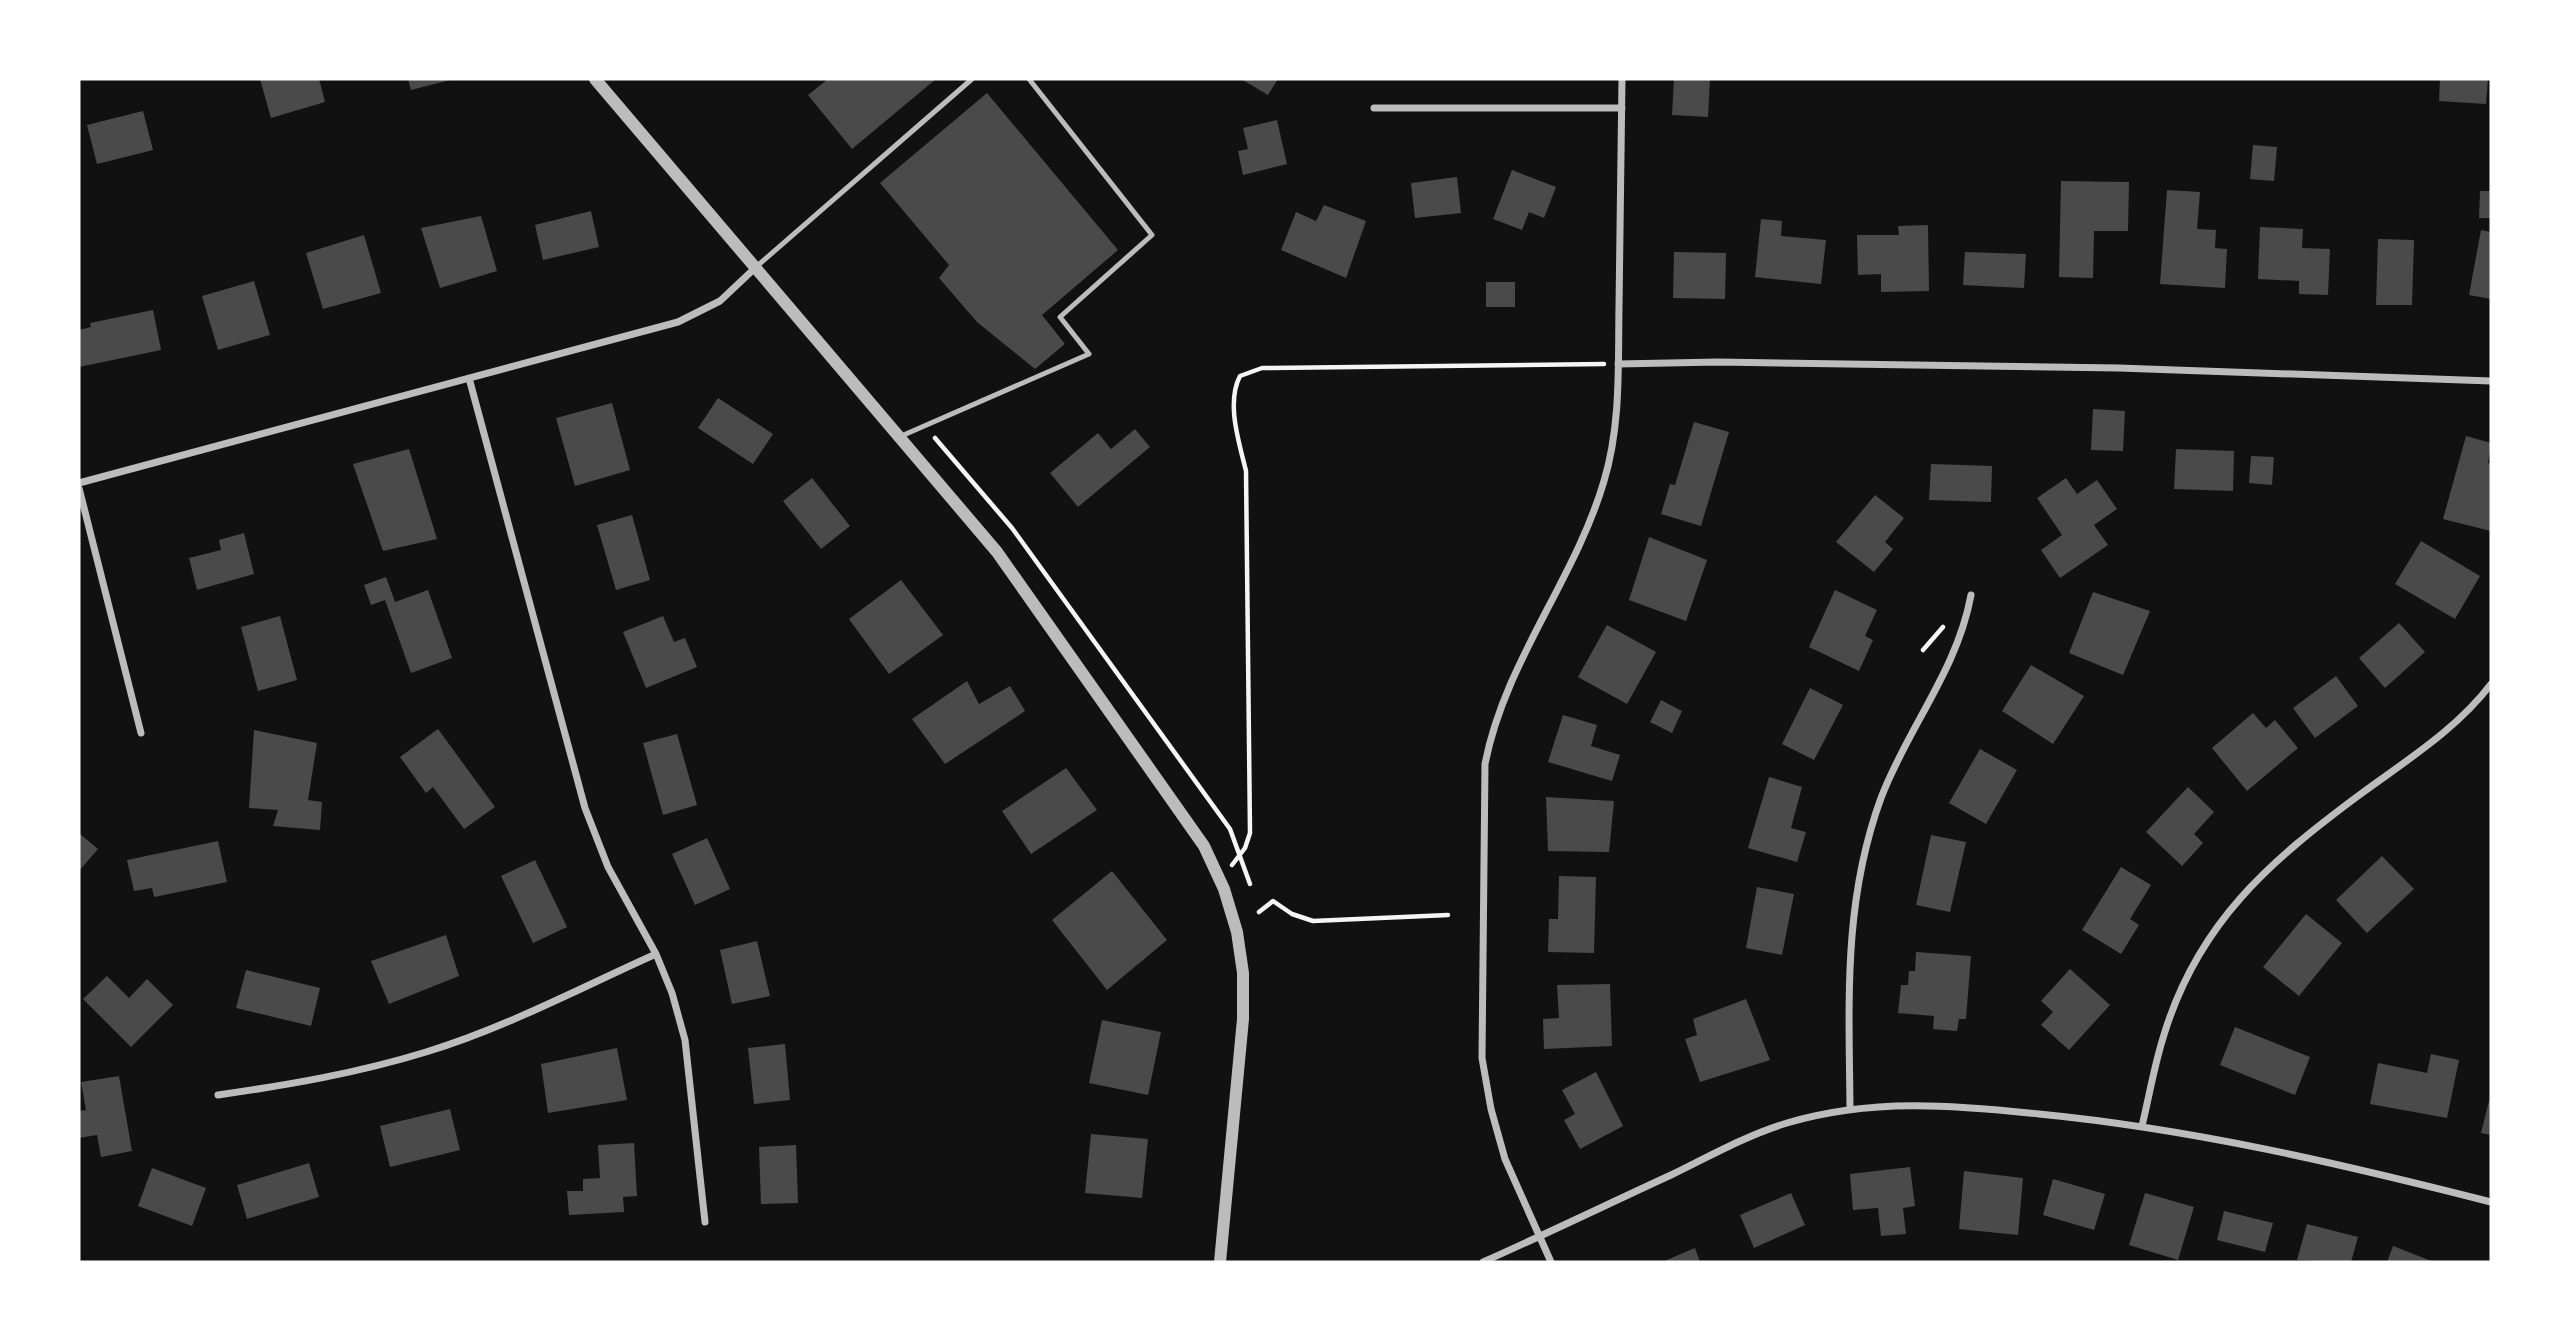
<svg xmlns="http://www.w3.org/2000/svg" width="2570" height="1341" font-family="'Roboto Serif',serif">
  <rect width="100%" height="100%" fill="#111"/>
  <path fill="#4a4a4a" d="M 260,79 L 319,79 L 325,102 L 271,118 Z
    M 408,79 L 450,79 L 450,80 L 411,90 Z
    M 828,79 L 936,79 L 852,149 L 808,95 Z
    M 1241,79 L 1278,79 L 1268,95 Z
    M 1674,79 L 1710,79 L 1708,117 L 1672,115 Z
    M 2440,79 L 2488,79 L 2486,104 L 2439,101 Z
    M 987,93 L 1118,250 L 1042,315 L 1065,344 L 1035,369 L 977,322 L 939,278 L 949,265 L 880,183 Z
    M 143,111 L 153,150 L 97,164 L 87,125 Z
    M 1277,120 L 1287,164 L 1243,175 L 1238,151 L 1248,149 L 1243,128 Z
    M 2253,145 L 2277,147 L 2274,181 L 2250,179 Z
    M 1512,170 L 1556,187 L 1544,218 L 1529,212 L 1522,230 L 1493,219 Z
    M 1457,177 L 1461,213 L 1415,218 L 1411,183 Z
    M 2061,181 L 2129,182 L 2128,231 L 2094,231 L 2093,278 L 2059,277 Z
    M 2167,190 L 2200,192 L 2197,229 L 2216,230 L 2215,248 L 2227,249 L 2225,288 L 2160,284 Z
    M 2480,191 L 2491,191 L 2491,218 L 2479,218 Z
    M 1324,205 L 1366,221 L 1346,278 L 1281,250 L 1296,212 L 1316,221 Z
    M 591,211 L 599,247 L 543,260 L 535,225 Z
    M 481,216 L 497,271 L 440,288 L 421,228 Z
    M 1761,219 L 1782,221 L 1781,236 L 1826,240 L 1821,284 L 1755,277 Z
    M 1928,225 L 1929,291 L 1881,292 L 1881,274 L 1858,275 L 1857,235 L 1899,235 L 1898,226 Z
    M 2260,227 L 2303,229 L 2302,248 L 2330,249 L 2328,295 L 2299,294 L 2299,281 L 2258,279 Z
    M 2481,230 L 2491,232 L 2491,299 L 2469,295 Z
    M 364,235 L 381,293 L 323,309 L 306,253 Z
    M 2378,239 L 2414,240 L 2412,305 L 2376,305 Z
    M 1674,252 L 1726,253 L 1725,299 L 1673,298 Z
    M 1965,252 L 2026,254 L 2024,288 L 1963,285 Z
    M 254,281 L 270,335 L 218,350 L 202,296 Z
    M 1486,282 L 1515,282 L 1515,307 L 1486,307 Z
    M 153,310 L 161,350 L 79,367 L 79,330 L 91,327 L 90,323 Z
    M 718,398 L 773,434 L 753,464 L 698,428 Z
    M 612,403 L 630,470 L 575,486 L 556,418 Z
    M 2093,409 L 2125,411 L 2123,451 L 2091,450 Z
    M 1694,422 L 1729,432 L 1701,526 L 1661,514 L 1670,484 L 1675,485 Z
    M 1135,429 L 1150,447 L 1078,507 L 1050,473 L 1098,433 L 1111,449 Z
    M 2466,436 L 2491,443 L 2488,463 L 2491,464 L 2491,531 L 2443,519 Z
    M 409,449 L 437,539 L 383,551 L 353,464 Z
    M 2176,449 L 2234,451 L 2233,491 L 2174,489 Z
    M 2251,456 L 2274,457 L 2272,485 L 2249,483 Z
    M 1931,464 L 1992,466 L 1991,502 L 1929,500 Z
    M 812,478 L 850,526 L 821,549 L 783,501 Z
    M 2066,478 L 2077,494 L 2097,480 L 2117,509 L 2094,525 L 2108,545 L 2060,578 L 2041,550 L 2062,535 L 2037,498 Z
    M 1875,495 L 1904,518 L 1885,542 L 1893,549 L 1874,572 L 1836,542 Z
    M 632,515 L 650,580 L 616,590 L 597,525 Z
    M 244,533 L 254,574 L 197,590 L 189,558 L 221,550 L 219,540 Z
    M 1649,537 L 1707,560 L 1686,621 L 1629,600 Z
    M 2421,541 L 2480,576 L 2455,619 L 2395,584 Z
    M 386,577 L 395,602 L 428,590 L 452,658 L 411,673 L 385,600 L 371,605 L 364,585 Z
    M 901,580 L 943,635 L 889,674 L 849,619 Z
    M 1835,590 L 1877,610 L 1865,636 L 1873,640 L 1859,671 L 1809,647 Z
    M 2093,592 L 2150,611 L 2123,675 L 2069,653 Z
    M 280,616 L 297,680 L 258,691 L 241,627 Z
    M 663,616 L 674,642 L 685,638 L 697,667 L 646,688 L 623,632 Z
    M 2399,623 L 2425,652 L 2385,688 L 2359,658 Z
    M 1607,625 L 1656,652 L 1627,704 L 1578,677 Z
    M 2031,665 L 2084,696 L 2053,744 L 2002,711 Z
    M 2336,676 L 2358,706 L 2315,738 L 2293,708 Z
    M 967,681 L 979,704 L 1010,686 L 1025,711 L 945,764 L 912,719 Z
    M 1810,688 L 1843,705 L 1814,760 L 1782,744 Z
    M 1661,700 L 1682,711 L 1672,733 L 1650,722 Z
    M 2253,713 L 2266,728 L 2275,720 L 2298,748 L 2247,791 L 2212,748 Z
    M 1563,715 L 1597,725 L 1591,746 L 1620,755 L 1612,781 L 1548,762 Z
    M 438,729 L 495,807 L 464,829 L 433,787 L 426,793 L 400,757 Z
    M 254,730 L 317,743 L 308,800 L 322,802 L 320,830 L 273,826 L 278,810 L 249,808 Z
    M 677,734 L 697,805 L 663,815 L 643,743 Z
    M 1980,749 L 2017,770 L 1986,824 L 1949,803 Z
    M 1066,768 L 1097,810 L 1031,854 L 1002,811 Z
    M 1769,777 L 1802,787 L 1791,828 L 1806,832 L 1797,862 L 1748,848 Z
    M 2188,787 L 2214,812 L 2194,834 L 2203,843 L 2182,866 L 2146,832 Z
    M 1546,797 L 1614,801 L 1609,852 L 1548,851 Z
    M 80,834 L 98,849 L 79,871 L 79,836 Z
    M 1931,835 L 1966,842 L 1950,912 L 1916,905 Z
    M 707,838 L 730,889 L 695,905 L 672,854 Z
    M 218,841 L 227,882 L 154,897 L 152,888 L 134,891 L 127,860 Z
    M 2382,856 L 2414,889 L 2367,933 L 2336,900 Z
    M 535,860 L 567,927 L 533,943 L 501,876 Z
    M 2121,867 L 2151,885 L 2130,919 L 2139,925 L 2121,954 L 2082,930 Z
    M 1112,871 L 1167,940 L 1107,990 L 1052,920 Z
    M 1559,876 L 1596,877 L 1594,953 L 1548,952 L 1549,919 L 1558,919 Z
    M 1757,887 L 1794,894 L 1782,955 L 1746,948 Z
    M 2306,914 L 2342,943 L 2299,996 L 2263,967 Z
    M 446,935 L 459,976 L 389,1004 L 371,961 Z
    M 757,941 L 770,996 L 732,1004 L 720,950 Z
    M 1916,952 L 1971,956 L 1966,1019 L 1959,1019 L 1957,1031 L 1933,1029 L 1934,1016 L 1898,1013 L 1901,985 L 1908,985 L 1909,971 L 1915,971 Z
    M 2070,969 L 2110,1005 L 2069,1050 L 2041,1025 L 2053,1012 L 2041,1001 Z
    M 246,970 L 320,988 L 311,1026 L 236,1008 Z
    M 107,976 L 129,998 L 147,979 L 173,1005 L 131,1047 L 83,999 Z
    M 1610,984 L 1612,1046 L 1544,1049 L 1543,1019 L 1559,1018 L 1557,985 Z
    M 1746,999 L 1770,1060 L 1700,1082 L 1685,1039 L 1697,1035 L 1693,1019 Z
    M 1102,1020 L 1161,1032 L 1148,1095 L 1089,1083 Z
    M 2235,1027 L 2310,1057 L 2295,1095 L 2220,1065 Z
    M 785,1044 L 790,1100 L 754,1104 L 748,1048 Z
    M 617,1048 L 627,1100 L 548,1113 L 541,1064 Z
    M 2431,1054 L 2459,1060 L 2447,1118 L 2370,1104 L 2378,1063 L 2427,1073 Z
    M 1596,1072 L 1623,1126 L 1580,1149 L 1564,1120 L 1575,1114 L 1562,1090 Z
    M 119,1076 L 132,1151 L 101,1157 L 97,1135 L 79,1138 L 79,1111 L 86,1110 L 81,1082 Z
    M 2491,1093 L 2491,1135 L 2481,1133 Z
    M 450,1109 L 460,1150 L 390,1167 L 380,1126 Z
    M 1091,1134 L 1148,1139 L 1142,1198 L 1085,1193 Z
    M 634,1143 L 637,1196 L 623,1197 L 624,1212 L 569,1215 L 567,1191 L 583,1191 L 583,1179 L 600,1178 L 598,1145 Z
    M 796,1145 L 798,1203 L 761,1204 L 759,1147 Z
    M 309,1163 L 319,1197 L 247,1219 L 237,1185 Z
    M 1910,1167 L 1915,1206 L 1903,1208 L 1906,1234 L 1881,1236 L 1878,1208 L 1853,1210 L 1850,1174 Z
    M 152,1168 L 206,1188 L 192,1226 L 138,1206 Z
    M 1964,1171 L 2023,1178 L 2018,1235 L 1959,1229 Z
    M 2053,1179 L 2105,1194 L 2094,1230 L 2043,1215 Z
    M 1791,1193 L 1805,1225 L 1754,1248 L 1740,1215 Z
    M 2145,1193 L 2194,1207 L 2178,1260 L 2129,1245 Z
    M 2224,1211 L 2273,1223 L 2265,1252 L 2217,1240 Z
    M 2307,1224 L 2358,1237 L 2351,1262 L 2297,1260 Z
    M 2393,1246 L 2434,1262 L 2387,1262 Z
    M 1695,1248 L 1700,1262 L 1662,1262 Z"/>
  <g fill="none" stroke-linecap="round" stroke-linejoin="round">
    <path stroke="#f5f5f5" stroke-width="4.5" d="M 935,438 L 1012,528 L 1230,829 L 1250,884
      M 1923,650 L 1943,627
      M 1232,865 L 1245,848 L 1250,833 L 1246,471 C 1239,442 1226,403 1240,376 L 1262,368 L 1604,364
      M 1259,912 L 1273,901 L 1292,914 L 1313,921 L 1448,915"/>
    <path stroke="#bcbcbc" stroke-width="5" d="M 756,267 L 972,79
      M 899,437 L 1089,354 L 1060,317 L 1152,235 L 1029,79"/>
    <path stroke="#bcbcbc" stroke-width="7" d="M 1374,108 L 1622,108
      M 1618,364 L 1718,362 L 2119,368 L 2491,381
      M 469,378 L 585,808 L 608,867 L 656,954 L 672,993 L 685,1040 L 705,1222
      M 79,483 L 678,322 L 720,301 L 754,269
      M 79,488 L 141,733
      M 218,1095 C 288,1085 358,1073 426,1052 C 505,1028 580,988 656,954
      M 1850,1108 C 1849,1001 1843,902 1881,798 C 1908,727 1957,671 1971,595
      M 2142,1126 C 2149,1097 2154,1067 2163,1038 C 2197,923 2270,861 2362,793 C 2407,760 2457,729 2491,684
      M 1483,1262 C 1546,1234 1608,1204 1671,1175 C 1708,1157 1747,1135 1787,1123 C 1871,1098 1953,1105 2039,1114 C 2193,1129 2342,1164 2491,1202
      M 1551,1262 L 1505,1159 L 1491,1109 L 1482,1058 L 1485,764 C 1505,661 1575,580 1604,481 C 1621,425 1618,365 1619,307 C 1620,231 1621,155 1622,79"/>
    <path stroke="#bcbcbc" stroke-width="12" d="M 595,79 L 997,552 L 1204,846 L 1224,889 L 1237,932 L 1243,973 L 1243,1019 L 1220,1262"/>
  </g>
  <rect width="2570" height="1341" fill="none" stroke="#ffffff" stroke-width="161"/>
</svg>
